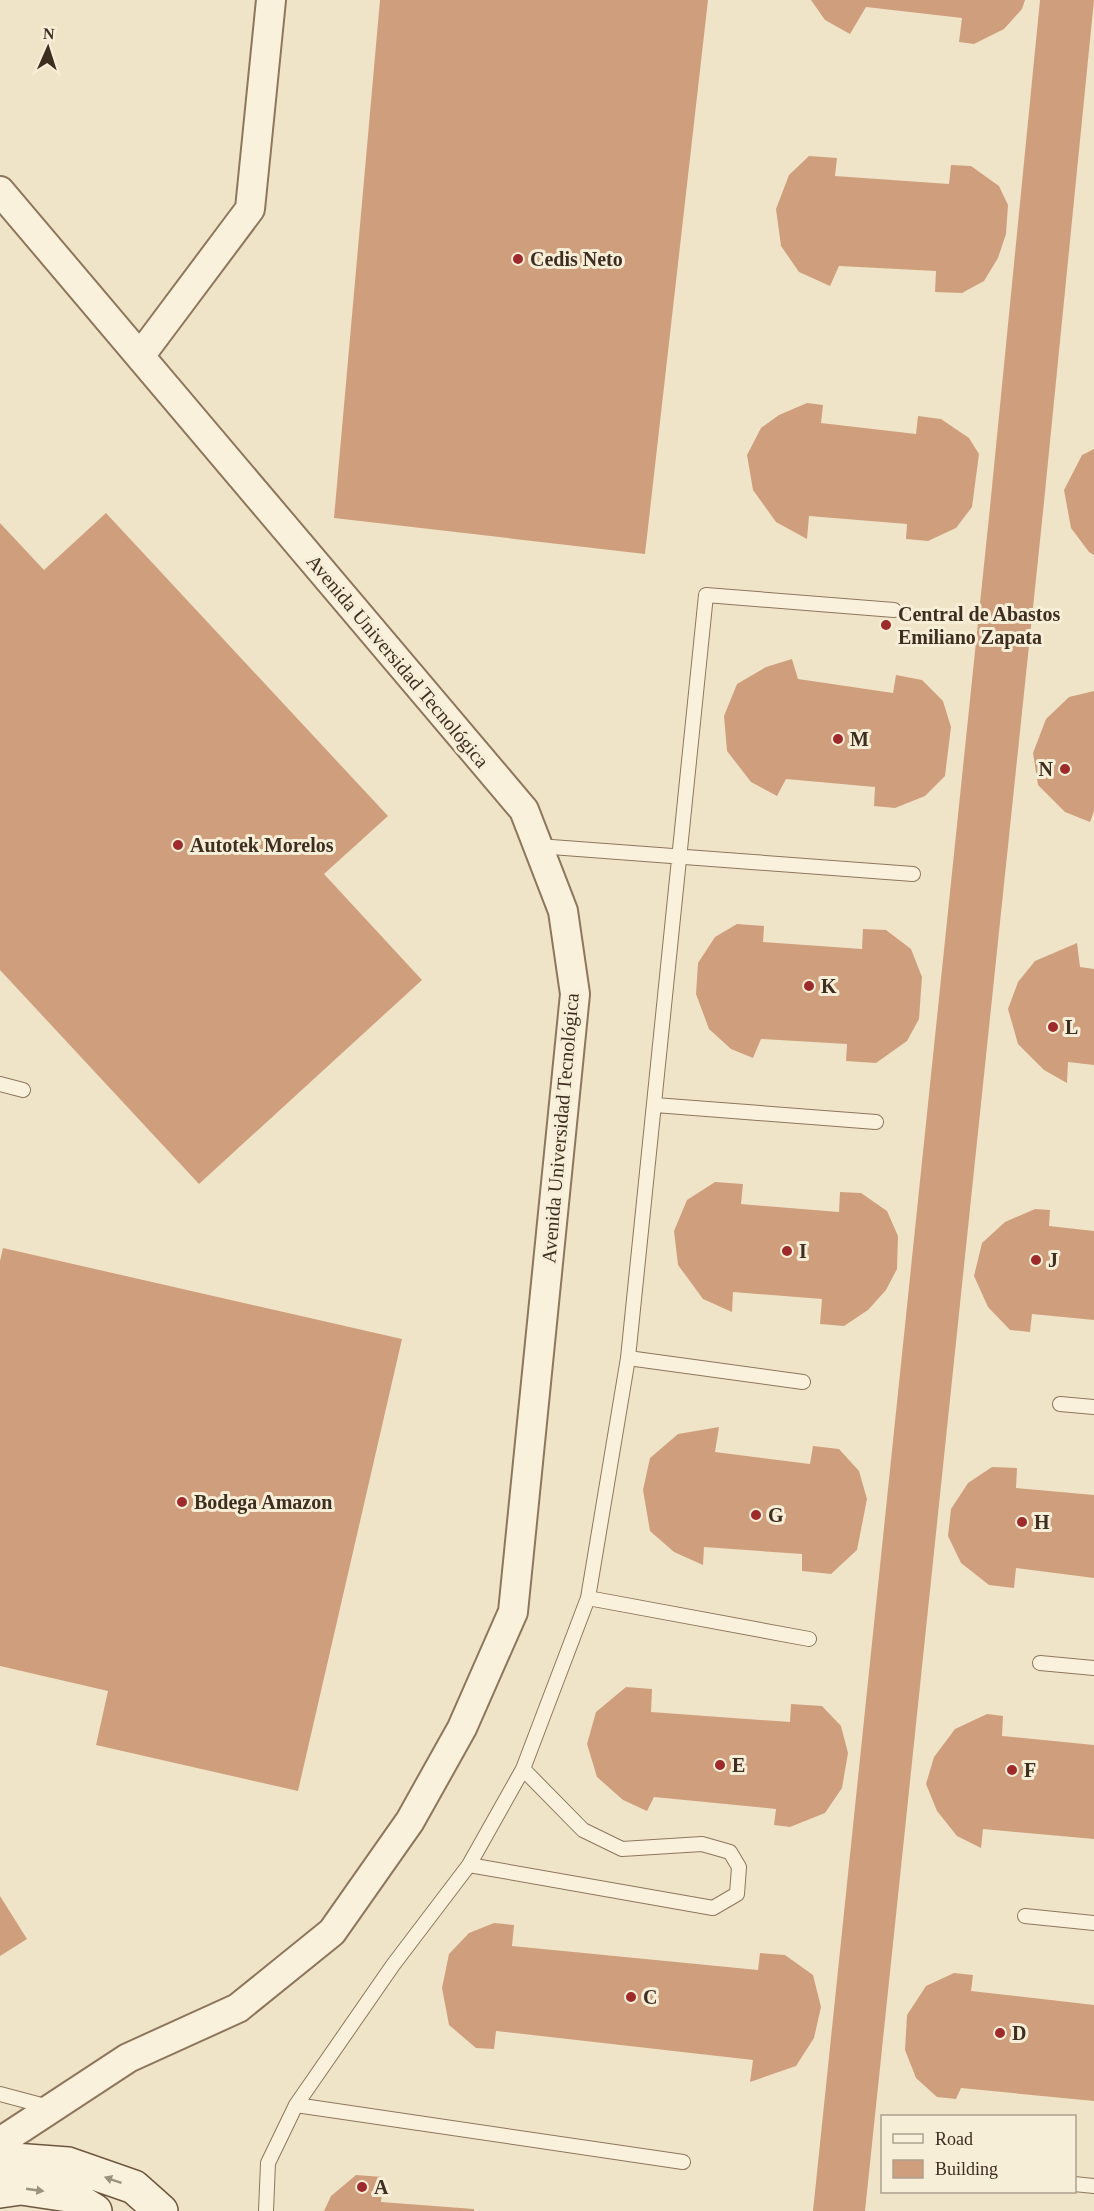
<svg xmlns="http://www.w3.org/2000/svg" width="1094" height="2211" font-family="'Times New Roman',serif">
  <rect width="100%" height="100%" fill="#f0e4c8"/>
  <path fill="#cf9f7d" d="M 380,0 L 708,0 L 645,554 L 334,518 Z
    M 811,0 L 1025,0 L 1022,9 L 1004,29 L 974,44 L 959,42 L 962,18 L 866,7 L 850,34 L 825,20 Z
    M 1040,0 L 1094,0 L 1043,512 L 865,2211 L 813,2211 L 990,507 Z
    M 809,156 L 837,158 L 835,176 L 949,184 L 951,165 L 971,166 L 999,186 L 1008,205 L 1006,234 L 998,258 L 984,281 L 962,293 L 935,292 L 936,271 L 839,266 L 830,286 L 799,272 L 781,246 L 776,209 L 789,175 Z
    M 807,403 L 823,405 L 821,423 L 916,434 L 918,416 L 941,419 L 969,438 L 979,454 L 972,507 L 956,528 L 928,541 L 906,539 L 907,524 L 809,516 L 807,539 L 776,522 L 753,490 L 747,455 L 761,428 L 779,415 Z
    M 1094,449 L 1094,555 L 1089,552 L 1071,528 L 1064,490 L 1082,455 Z
    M 106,513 L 388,816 L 324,874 L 422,980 L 199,1184 L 0,970 L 0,523 L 44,570 Z
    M 792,659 L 798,679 L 893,693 L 896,675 L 922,680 L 943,701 L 951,727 L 945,776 L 925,796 L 895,808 L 874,806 L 875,787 L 786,779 L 777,796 L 751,782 L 727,751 L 724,716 L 737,684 L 766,667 Z
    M 1094,691 L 1094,811 L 1090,822 L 1065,812 L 1038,785 L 1033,753 L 1046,719 L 1069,697 Z
    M 737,924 L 764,926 L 763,942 L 862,949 L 863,929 L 886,930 L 911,949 L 922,977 L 919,1019 L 907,1041 L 876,1063 L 846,1061 L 847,1044 L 761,1039 L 753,1058 L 731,1049 L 709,1029 L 696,994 L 698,963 L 715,937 Z
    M 1077,943 L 1080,967 L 1094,969 L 1094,1065 L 1068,1062 L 1067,1083 L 1044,1070 L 1018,1044 L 1008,1009 L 1018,982 L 1035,961 Z
    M 715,1182 L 743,1184 L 741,1204 L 839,1212 L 840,1192 L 861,1193 L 887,1211 L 898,1236 L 897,1269 L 886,1290 L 868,1310 L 844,1326 L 820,1324 L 822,1299 L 733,1292 L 732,1312 L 703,1299 L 678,1265 L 674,1231 L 687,1200 Z
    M 1035,1209 L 1050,1210 L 1049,1226 L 1094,1231 L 1094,1320 L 1032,1314 L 1030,1332 L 1010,1330 L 988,1307 L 974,1276 L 982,1243 L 1005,1222 Z
    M 3,1248 L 402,1339 L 298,1791 L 96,1745 L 108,1691 L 0,1666 L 0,1261 Z
    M 719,1427 L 715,1452 L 810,1464 L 813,1446 L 839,1449 L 859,1471 L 867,1499 L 857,1550 L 831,1574 L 802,1571 L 802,1554 L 704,1547 L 703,1565 L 674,1552 L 650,1531 L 643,1490 L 650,1458 L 678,1434 Z
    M 992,1467 L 1017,1468 L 1016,1488 L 1094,1495 L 1094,1578 L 1016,1568 L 1014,1588 L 989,1585 L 961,1563 L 948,1536 L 951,1509 L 968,1483 Z
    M 626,1687 L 652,1689 L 651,1712 L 790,1722 L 791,1704 L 822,1706 L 841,1726 L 848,1753 L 842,1788 L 825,1813 L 790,1827 L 774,1825 L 776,1809 L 654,1797 L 647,1811 L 623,1800 L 597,1777 L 587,1744 L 596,1712 Z
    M 987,1714 L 1003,1716 L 1002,1736 L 1094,1745 L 1094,1839 L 983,1829 L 981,1848 L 957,1836 L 937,1811 L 926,1784 L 934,1757 L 955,1729 Z
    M 0,1896 L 27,1939 L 0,1956 Z
    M 494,1923 L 514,1925 L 512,1946 L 758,1970 L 760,1953 L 785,1955 L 813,1975 L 821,2007 L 814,2038 L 796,2066 L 750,2082 L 753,2060 L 496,2031 L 494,2049 L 476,2048 L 449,2025 L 442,1988 L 449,1954 L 469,1933 Z
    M 954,1973 L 973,1975 L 971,1991 L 1094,2005 L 1094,2101 L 961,2088 L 956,2099 L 937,2097 L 916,2078 L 905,2050 L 907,2015 L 926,1986 Z
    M 356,2175 L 383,2177 L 381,2202 L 474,2209 L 474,2211 L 324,2211 L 331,2196 Z"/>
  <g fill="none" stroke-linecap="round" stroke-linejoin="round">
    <defs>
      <path id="lane" d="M 538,846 L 913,874
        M 0,1084 L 23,1090
        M 655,1105 L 876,1122
        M 628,1358 L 803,1382
        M 1060,1404 L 1094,1407
        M 588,1598 L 809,1639
        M 1040,1663 L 1094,1668
        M 469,1865 L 713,1908 L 737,1894 L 739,1867 L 730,1852 L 702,1844 L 622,1849 L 583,1830 L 523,1769
        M 1025,1916 L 1094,1923
        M 0,2094 L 49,2107
        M 296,2105 L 683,2162
        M 1074,2184 L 1094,2186
        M 266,2211 L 268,2163 L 296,2105 L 393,1965 L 469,1865 L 523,1769 L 588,1598 L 628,1358 L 706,595 L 894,610"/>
      <path id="street" d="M 0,191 L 524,810 L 563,911 L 575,994 L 513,1612 L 462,1728 L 410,1821 L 332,1932 L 238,2008 L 128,2058 L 0,2142
        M 140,356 L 250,209 L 271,0"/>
      <path id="secondary" d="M 0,2159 L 68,2164 L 134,2187 L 161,2211
        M 0,2191 L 21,2188 L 69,2195 L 95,2211"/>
    </defs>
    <use href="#lane" stroke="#8d765c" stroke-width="16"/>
    <use href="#street" stroke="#8d765c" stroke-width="32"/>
    <use href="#secondary" stroke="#6f573f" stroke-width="36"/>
    <use href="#lane" stroke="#faf1dc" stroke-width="14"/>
    <use href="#street" stroke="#faf1dc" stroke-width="28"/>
    <use href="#secondary" stroke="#faf1dc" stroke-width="33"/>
  </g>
  <defs><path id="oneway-solid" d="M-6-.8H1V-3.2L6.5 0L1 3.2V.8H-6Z" transform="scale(1.5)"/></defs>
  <g fill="#9c907e">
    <use href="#oneway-solid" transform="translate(113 2180) rotate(-161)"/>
    <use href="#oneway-solid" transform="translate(35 2190) rotate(8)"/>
  </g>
  <g fill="#9e2a2b" stroke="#f7eed8" stroke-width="2">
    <circle cx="518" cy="259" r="6"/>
    <circle cx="886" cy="625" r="6"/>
    <circle cx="838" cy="739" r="6"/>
    <circle cx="1065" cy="769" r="6"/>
    <circle cx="178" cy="845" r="6"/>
    <circle cx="809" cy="986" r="6"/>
    <circle cx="1053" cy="1027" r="6"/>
    <circle cx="787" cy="1251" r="6"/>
    <circle cx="1036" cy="1260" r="6"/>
    <circle cx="182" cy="1502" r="6"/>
    <circle cx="756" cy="1515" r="6"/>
    <circle cx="1022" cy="1522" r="6"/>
    <circle cx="720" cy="1765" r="6"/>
    <circle cx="1012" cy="1770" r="6"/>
    <circle cx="631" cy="1997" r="6"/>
    <circle cx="1000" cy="2033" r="6"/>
    <circle cx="362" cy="2187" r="6"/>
  </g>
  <g text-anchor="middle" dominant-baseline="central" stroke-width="6" stroke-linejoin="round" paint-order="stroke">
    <g font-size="20" font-weight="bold" fill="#3d2e20" stroke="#f7eed8" text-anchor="start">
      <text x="530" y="259">Cedis Neto</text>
      <text x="898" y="614">Central de Abastos<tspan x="898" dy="23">Emiliano Zapata</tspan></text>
      <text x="850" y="739">M</text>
      <text x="1053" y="769" text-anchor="end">N</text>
      <text x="190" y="845">Autotek Morelos</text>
      <text x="821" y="986">K</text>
      <text x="1065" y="1027">L</text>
      <text x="799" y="1251">I</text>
      <text x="1048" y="1260">J</text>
      <text x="194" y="1502">Bodega Amazon</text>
      <text x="768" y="1515">G</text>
      <text x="1034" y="1522">H</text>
      <text x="732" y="1765">E</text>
      <text x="1024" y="1770">F</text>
      <text x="643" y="1997">C</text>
      <text x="1012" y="2033">D</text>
      <text x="374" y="2187">A</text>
    </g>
    <g font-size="20" fill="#3d2e20" stroke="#f7eed8">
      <text transform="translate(398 661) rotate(50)">Avenida Universidad Tecnológica</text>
      <text transform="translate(560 1128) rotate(-85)">Avenida Universidad Tecnológica</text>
    </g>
  </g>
  <rect x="881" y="2115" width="195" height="78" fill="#f7eed8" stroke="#ada18e" stroke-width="1.5"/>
  <rect x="893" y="2134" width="30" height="9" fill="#faf1dc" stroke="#ada18e" stroke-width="1.5"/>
  <text x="935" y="2145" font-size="18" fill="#3d2e20">Road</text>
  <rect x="893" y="2160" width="30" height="18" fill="#cf9f7d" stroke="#ada18e" stroke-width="1.5"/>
  <text x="935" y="2175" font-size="18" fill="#3d2e20">Building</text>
  <g transform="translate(48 48) rotate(3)" stroke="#f7eed8" stroke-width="4.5" paint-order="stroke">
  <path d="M0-4.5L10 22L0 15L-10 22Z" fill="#3d2e20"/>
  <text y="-9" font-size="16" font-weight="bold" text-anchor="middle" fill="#3d2e20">N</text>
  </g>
</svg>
